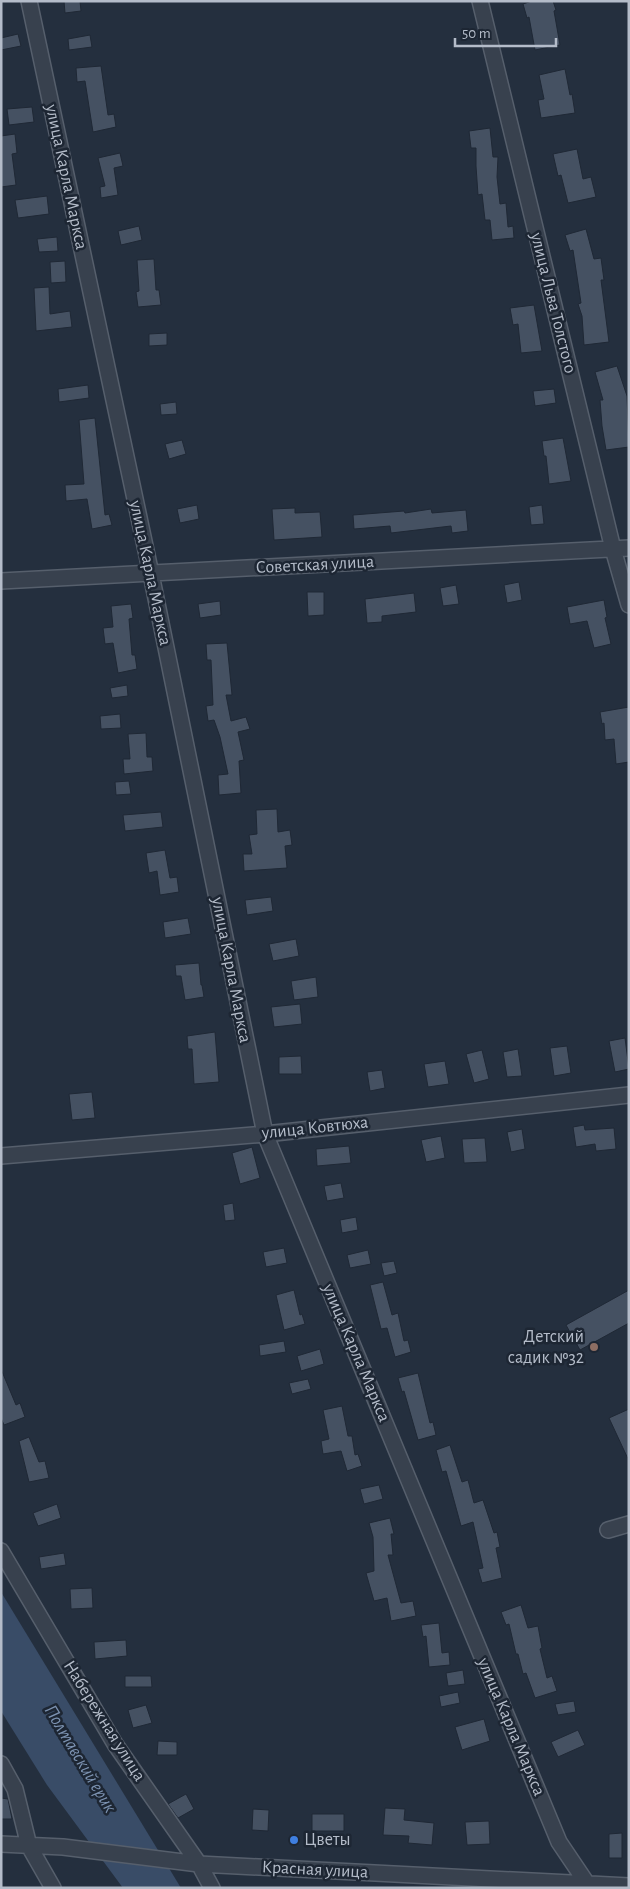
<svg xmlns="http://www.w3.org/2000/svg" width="630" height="1889" font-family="'Alegreya Sans',sans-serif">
  <rect width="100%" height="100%" fill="#242f3e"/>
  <path fill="#394c67" d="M 1,1592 L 181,1888 L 123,1888 L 47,1785 L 1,1711 Z"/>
  <path fill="#455162" stroke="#1f2835" d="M 64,1 L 80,1 L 81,11 L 65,13 Z
    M 532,1 L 553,1 L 556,10 L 554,11 L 560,45 L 535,50 L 529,17 L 527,18 L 523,4 Z
    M 18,34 L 21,46 L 1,50 L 1,38 Z
    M 90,35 L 92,47 L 69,50 L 68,39 Z
    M 101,66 L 108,115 L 114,114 L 116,127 L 93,132 L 85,81 L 77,82 L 76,68 Z
    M 565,69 L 570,95 L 572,94 L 575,113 L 541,118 L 538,100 L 544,99 L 539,75 Z
    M 32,107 L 34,122 L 9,125 L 7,109 Z
    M 490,128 L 493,157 L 498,157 L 497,177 L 500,204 L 506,203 L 508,227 L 513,226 L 514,238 L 492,240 L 490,220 L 485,220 L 482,194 L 478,195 L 476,166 L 476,148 L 471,148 L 469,131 Z
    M 15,134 L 17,153 L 12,154 L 16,185 L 1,187 L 1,136 Z
    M 577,149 L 583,179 L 591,177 L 596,197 L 568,203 L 561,175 L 558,176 L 553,154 Z
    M 120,153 L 123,166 L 114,168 L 118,195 L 101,198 L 100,187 L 105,186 L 98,158 Z
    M 47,196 L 49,214 L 18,218 L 15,200 Z
    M 139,226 L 142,240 L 121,245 L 118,231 Z
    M 586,229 L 594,259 L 601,258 L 604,280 L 601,280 L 609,342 L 584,345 L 582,316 L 578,304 L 581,303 L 573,250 L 570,251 L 565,235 Z
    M 57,237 L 58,251 L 39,252 L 37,239 Z
    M 154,259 L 156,290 L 159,290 L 161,305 L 138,307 L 136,292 L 139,291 L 137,260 Z
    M 65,261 L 66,282 L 51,283 L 50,262 Z
    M 49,287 L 50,314 L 70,311 L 72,327 L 36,331 L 34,288 Z
    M 534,305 L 542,351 L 521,353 L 518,324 L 513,325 L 510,308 Z
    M 167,333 L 167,345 L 149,346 L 149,334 Z
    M 617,366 L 627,396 L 629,447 L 606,450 L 602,426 L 600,400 L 603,400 L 595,372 Z
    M 88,385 L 89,398 L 59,402 L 58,389 Z
    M 554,389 L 556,403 L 535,406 L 533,391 Z
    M 176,402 L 177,414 L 161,415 L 160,404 Z
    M 95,418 L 105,515 L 109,514 L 112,525 L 92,529 L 87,499 L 66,501 L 65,485 L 84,484 L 79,420 Z
    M 563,438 L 571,481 L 549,484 L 546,456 L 544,456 L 542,441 Z
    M 182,440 L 186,454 L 169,459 L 165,444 Z
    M 197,505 L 199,519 L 180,523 L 177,509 Z
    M 542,505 L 544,524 L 531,525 L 529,507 Z
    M 295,508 L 295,513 L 320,512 L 322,537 L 274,540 L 272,509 Z
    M 431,509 L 432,513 L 466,510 L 468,531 L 452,533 L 451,526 L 391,533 L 390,526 L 354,529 L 353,515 L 404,511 L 405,513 Z
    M 519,582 L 522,600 L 507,603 L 504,585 Z
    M 456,585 L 459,604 L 443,606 L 440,588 Z
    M 307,592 L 324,592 L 324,615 L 308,616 Z
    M 414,593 L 416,612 L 382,616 L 382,622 L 367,623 L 365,599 Z
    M 604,600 L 607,617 L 605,618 L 611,644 L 594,648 L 587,621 L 570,624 L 567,607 Z
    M 220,601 L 221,615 L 200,618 L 198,604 Z
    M 131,604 L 133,618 L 129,619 L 132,655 L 135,655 L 137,669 L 118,673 L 113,643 L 105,644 L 103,628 L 113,627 L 111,606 Z
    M 227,643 L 232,695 L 226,695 L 231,721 L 246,717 L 250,729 L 238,732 L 244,760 L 239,761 L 241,793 L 219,795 L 218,775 L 228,774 L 220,737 L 214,720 L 208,721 L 206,706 L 213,705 L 211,660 L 207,660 L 206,644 Z
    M 127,685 L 128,696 L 112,698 L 110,688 Z
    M 629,707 L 629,762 L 616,764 L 614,739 L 605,740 L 604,723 L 602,724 L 600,712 Z
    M 120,714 L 121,728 L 101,729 L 100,716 Z
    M 146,733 L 147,757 L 152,757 L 153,771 L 124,774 L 123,759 L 130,759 L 128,734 Z
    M 129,781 L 131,794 L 116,795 L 115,782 Z
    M 277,809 L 278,832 L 290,830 L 292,845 L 285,846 L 287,868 L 244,871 L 243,854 L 252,854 L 249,835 L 257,834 L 256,810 Z
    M 161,812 L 163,827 L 125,831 L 123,815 Z
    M 165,850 L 170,878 L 177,877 L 179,892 L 160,895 L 157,871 L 149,873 L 146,853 Z
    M 271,897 L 273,911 L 247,915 L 245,900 Z
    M 188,918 L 191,934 L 165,938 L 163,922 Z
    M 296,939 L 299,956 L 273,961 L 269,944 Z
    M 199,963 L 201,985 L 202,985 L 204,997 L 185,1000 L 181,976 L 176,976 L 175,965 Z
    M 316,977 L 318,997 L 294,1000 L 291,981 Z
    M 300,1004 L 302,1024 L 274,1027 L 271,1007 Z
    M 215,1032 L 219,1082 L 194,1084 L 192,1049 L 188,1049 L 187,1036 Z
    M 625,1038 L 629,1069 L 615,1072 L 609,1041 Z
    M 567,1046 L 571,1073 L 554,1076 L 550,1048 Z
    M 518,1049 L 522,1076 L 507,1077 L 503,1052 Z
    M 482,1050 L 489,1079 L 474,1083 L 466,1054 Z
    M 301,1056 L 302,1074 L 279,1074 L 279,1057 Z
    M 445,1061 L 449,1084 L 428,1087 L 424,1064 Z
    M 382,1070 L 385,1088 L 370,1091 L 367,1072 Z
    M 92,1092 L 95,1118 L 72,1120 L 69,1094 Z
    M 584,1125 L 585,1130 L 614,1128 L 616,1149 L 596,1151 L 595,1144 L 576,1147 L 573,1127 Z
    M 522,1129 L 525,1149 L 511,1152 L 507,1132 Z
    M 441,1136 L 445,1158 L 426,1162 L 421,1140 Z
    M 485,1138 L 487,1162 L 464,1163 L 462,1139 Z
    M 349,1146 L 351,1163 L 317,1166 L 316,1149 Z
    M 252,1147 L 260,1178 L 240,1184 L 232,1153 Z
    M 341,1183 L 344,1198 L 327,1201 L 324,1186 Z
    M 233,1203 L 235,1220 L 225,1221 L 223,1205 Z
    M 356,1217 L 358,1230 L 342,1233 L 340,1220 Z
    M 284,1248 L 287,1263 L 266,1267 L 263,1252 Z
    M 368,1250 L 371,1264 L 350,1268 L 347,1255 Z
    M 394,1261 L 397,1273 L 384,1276 L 381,1263 Z
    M 383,1282 L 392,1315 L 398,1313 L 404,1341 L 408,1340 L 411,1352 L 395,1357 L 387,1328 L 381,1329 L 370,1285 Z
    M 294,1290 L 300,1315 L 302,1314 L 305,1324 L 284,1330 L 276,1295 Z
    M 629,1290 L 629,1323 L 580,1350 L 566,1325 Z
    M 284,1341 L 286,1352 L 260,1356 L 259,1345 Z
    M 320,1349 L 324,1364 L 301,1371 L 297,1356 Z
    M 1,1369 L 16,1405 L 20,1403 L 25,1417 L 4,1425 L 1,1418 Z
    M 418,1373 L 430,1423 L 433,1422 L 436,1435 L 418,1440 L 404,1391 L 402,1392 L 398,1378 Z
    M 308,1379 L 311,1389 L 292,1394 L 289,1383 Z
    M 342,1406 L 348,1436 L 352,1436 L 355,1455 L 358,1454 L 362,1466 L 347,1471 L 341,1451 L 323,1454 L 321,1441 L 329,1439 L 323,1410 Z
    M 629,1409 L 629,1461 L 609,1418 Z
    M 29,1437 L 39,1462 L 45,1461 L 49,1478 L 29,1482 L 19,1441 Z
    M 450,1445 L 462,1482 L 468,1480 L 474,1503 L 483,1500 L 494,1533 L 497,1532 L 500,1547 L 496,1548 L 502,1578 L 482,1583 L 478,1569 L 483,1568 L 473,1522 L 461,1526 L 446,1471 L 442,1472 L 436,1450 Z
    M 379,1485 L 383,1499 L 364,1504 L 360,1489 Z
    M 57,1504 L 61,1518 L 38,1526 L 33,1513 Z
    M 390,1518 L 394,1534 L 391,1534 L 393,1555 L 388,1555 L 401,1603 L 413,1601 L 416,1616 L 391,1621 L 387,1598 L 374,1601 L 366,1573 L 374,1571 L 373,1537 L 369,1523 Z
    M 64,1553 L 66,1565 L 41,1569 L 39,1557 Z
    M 92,1588 L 93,1608 L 71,1609 L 70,1589 Z
    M 521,1605 L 528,1628 L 538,1626 L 542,1648 L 540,1649 L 547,1678 L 552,1676 L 557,1691 L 535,1698 L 526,1673 L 523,1674 L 518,1654 L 516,1654 L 509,1624 L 506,1625 L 501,1612 Z
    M 439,1623 L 442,1653 L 449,1652 L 450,1665 L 429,1667 L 426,1636 L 423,1637 L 421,1625 Z
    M 126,1640 L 127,1656 L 95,1659 L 94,1642 Z
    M 463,1670 L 465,1684 L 448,1686 L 446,1673 Z
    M 125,1676 L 151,1676 L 152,1687 L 125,1687 Z
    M 458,1692 L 460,1703 L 441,1707 L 439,1696 Z
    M 574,1701 L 576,1712 L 558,1715 L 555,1704 Z
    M 146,1705 L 152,1723 L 133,1728 L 128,1710 Z
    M 484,1719 L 490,1741 L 462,1750 L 455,1727 Z
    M 578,1730 L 585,1745 L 558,1757 L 551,1742 Z
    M 158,1741 L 177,1742 L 177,1755 L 157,1755 Z
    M 186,1794 L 194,1809 L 178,1818 L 168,1804 Z
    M 1,1798 L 8,1799 L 12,1819 L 1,1819 Z
    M 385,1808 L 405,1809 L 404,1820 L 434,1823 L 432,1845 L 408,1843 L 409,1836 L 383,1835 Z
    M 253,1809 L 269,1810 L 268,1831 L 252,1830 Z
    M 312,1814 L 344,1814 L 344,1831 L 312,1831 Z
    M 489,1821 L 490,1844 L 467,1845 L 465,1822 Z
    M 622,1833 L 622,1858 L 609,1858 L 609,1834 Z"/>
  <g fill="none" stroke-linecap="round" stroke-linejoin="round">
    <defs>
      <path id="minor" d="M 29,1 L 151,574 L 265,1134 L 559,1842 L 590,1888
        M 480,1 L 613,549 L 629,605
        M 1,581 L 629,548
        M 1,1156 L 265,1134 L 629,1095
        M 608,1530 L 629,1524
        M 1,1551 L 115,1744 L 199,1864 L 212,1888
        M 1,1764 L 15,1789 L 29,1846 L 53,1888
        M 1,1844 L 63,1847 L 199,1864 L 629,1886"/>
    </defs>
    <use href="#minor" stroke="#565f6c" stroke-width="18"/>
    <use href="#minor" stroke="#38414e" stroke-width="15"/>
  </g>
  <circle fill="#8d6e63" stroke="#1d2633" stroke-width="2" cx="594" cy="1347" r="5"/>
  <circle fill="#3f7fe0" stroke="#1d2633" stroke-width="2" cx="294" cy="1840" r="5"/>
  <g text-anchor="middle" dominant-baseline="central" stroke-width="5" stroke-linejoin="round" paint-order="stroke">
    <g font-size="18" fill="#b4bcc9" stroke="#1d2633">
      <text transform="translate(66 177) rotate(78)">улица Карла Маркса</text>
      <text transform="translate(553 303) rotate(76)">улица Льва Толстого</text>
      <text transform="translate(315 565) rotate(-3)">Советская улица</text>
      <text transform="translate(150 573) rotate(78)">улица Карла Маркса</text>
      <text transform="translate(231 970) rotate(79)">улица Карла Маркса</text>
      <text transform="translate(315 1128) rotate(-6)">улица Ковтюха</text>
      <text transform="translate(356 1353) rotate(67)">улица Карла Маркса</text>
      <text transform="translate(104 1721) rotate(58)">Набережная улица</text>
      <text transform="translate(511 1727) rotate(67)">улица Карла Маркса</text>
      <text transform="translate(315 1870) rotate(3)">Красная улица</text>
    </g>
    <g font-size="18" fill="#b4bcc9" stroke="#1d2633" text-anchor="end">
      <text x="584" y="1337">Детский<tspan x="584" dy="21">садик №32</tspan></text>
      <text x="304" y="1840" text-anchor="start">Цветы</text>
    </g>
    <g font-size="19" font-style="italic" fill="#7c92b1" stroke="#1d2633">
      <text transform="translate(80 1759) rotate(59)">Полтавский ерик</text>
    </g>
  </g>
  <rect width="630" height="1889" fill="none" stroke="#b4bcc9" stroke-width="5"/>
  <path d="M455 38v8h101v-8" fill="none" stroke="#b4bcc9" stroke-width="2.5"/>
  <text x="462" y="38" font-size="15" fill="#b4bcc9" stroke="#1d2633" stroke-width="4" paint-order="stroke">50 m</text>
</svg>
